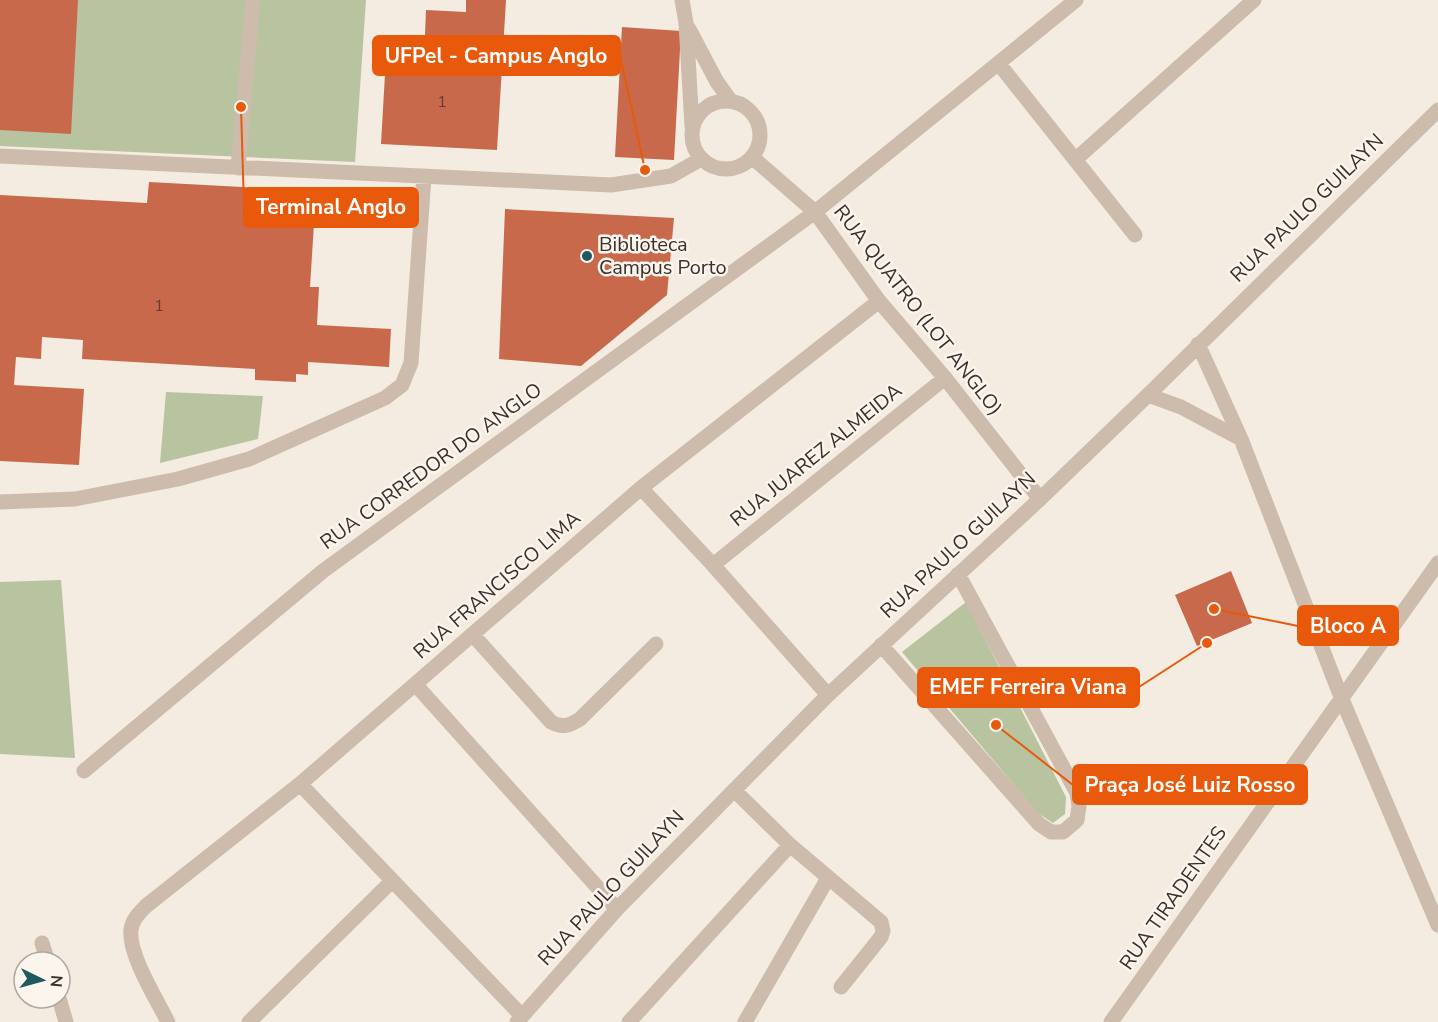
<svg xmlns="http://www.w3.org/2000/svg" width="1438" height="1022" font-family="'Nunito Sans',sans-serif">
  <rect width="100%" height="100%" fill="#f4ebe1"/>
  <path fill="#b8c4a0" d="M 0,0 L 366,0 L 355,162 L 0,146 Z
    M 166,392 L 263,396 L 258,439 L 160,463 Z
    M 61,580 L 75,758 L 0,754 L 0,582 Z
    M 966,602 L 1066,797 L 1065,814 L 1053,823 L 1038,813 L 902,652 Z"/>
  <path fill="#c8694b" d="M 0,0 L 78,0 L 71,134 L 0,130 Z
    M 466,0 L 506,0 L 497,150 L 381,144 L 386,57 L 424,59 L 426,10 L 466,12 Z
    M 622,27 L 681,31 L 674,160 L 615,157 Z
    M 149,182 L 316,191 L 310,287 L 319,287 L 317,325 L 391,329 L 389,367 L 308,362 L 308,375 L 296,374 L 296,382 L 255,380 L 255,369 L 82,359 L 83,340 L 42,337 L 41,359 L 16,357 L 14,385 L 84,389 L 79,465 L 0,461 L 0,195 L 147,203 Z
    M 505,209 L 674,218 L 667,295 L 581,366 L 499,359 Z
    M 1231,571 L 1252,623 L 1197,646 L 1175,595 Z"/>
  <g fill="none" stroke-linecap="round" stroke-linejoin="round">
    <path stroke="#cdbbac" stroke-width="15" d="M 682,0 L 686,23 L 692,126
      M 689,29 L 717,82 L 730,100
      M 999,64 L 1135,235
      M692 135a34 34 0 1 1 68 0a34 34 0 1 1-68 0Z
      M 0,156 L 611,185 L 671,176 L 701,159
      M 752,157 L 815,212 L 879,301 L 945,378 L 1040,499
      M 1076,159 L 1254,0
      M 238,168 L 253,0
      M 1198,344 L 1241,439 L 1341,697 L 1438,925
      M 1148,395 L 1181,407 L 1241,439
      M 641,488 L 713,565 L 828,695
      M 0,502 L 75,499 L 178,479 L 249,459 L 385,398 L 402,385 L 411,363 L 424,176
      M 713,565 L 945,378
      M 473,635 L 551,722 C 562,728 569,726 580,719 L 656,644
      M 881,645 L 1039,824 L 1051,832 L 1063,832 L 1077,820 L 1079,806 L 1077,793 L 958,574
      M 415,684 L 617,909
      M 84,771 L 323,571 L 815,212 L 1076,0
      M 300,784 L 522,1016
      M 734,790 L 790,845 L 881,922 L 883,931 L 881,937 L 841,987
      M 42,943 L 48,962
      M 59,998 L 66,1022
      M 168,1022 C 157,1000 128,954 131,930 C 132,920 139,913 146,906 L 300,784 L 641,488 L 879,301
      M 249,1022 L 392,881
      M 517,1022 L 617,909 L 828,695 L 1040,499 L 1148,395 L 1438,110
      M 629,1022 L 790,845
      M 745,1022 L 828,878
      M 1111,1022 L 1438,563"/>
  </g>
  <circle fill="#1f5a5e" stroke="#fbf5ee" stroke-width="2" cx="587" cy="256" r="6"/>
  <g text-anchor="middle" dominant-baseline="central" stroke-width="5" stroke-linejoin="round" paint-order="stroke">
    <g font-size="16" fill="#5e3e33">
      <text x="442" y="102">1</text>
      <text x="159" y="306">1</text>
    </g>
    <g font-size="20" fill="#3b302b" stroke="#fbf5ee">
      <text transform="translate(1307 208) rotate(-44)">RUA PAULO GUILAYN</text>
      <text transform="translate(918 310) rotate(52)">RUA QUATRO (LOT ANGLO)</text>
      <text transform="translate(816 455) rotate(-39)">RUA JUAREZ ALMEIDA</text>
      <text transform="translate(431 466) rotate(-36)">RUA CORREDOR DO ANGLO</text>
      <text transform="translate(958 545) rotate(-43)">RUA PAULO GUILAYN</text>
      <text transform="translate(497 585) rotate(-41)">RUA FRANCISCO LIMA</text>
      <text transform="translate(611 888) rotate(-47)">RUA PAULO GUILAYN</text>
      <text transform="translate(1173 898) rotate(-55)">RUA TIRADENTES</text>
    </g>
    <g font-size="20" fill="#3b302b" stroke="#fbf5ee" text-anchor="start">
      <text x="599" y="244">Biblioteca<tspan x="599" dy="23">Campus Porto</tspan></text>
    </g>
  </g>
  <path fill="none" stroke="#e8590c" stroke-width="2" d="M645 170L620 55M241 107L244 207M1214 609L1298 626M1207 643L1139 687M996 725L1073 785"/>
  <g fill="#e8590c" stroke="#fbf5ee" stroke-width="2">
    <circle cx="645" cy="170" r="6"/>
    <circle cx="241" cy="107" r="6"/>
    <circle cx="1214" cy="609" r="6"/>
    <circle cx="1207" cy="643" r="6"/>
    <circle cx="996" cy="725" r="6"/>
  </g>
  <g fill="#e8590c" stroke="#e8590c" stroke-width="2">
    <rect x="373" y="36" width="247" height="39" rx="6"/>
    <rect x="244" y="188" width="174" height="39" rx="6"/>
    <rect x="1298" y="606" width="100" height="39" rx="6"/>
    <rect x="918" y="668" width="221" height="39" rx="6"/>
    <rect x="1073" y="765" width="234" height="39" rx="6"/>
  </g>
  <g font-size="21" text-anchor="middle" font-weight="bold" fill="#fff">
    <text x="496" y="63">UFPel - Campus Anglo</text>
    <text x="331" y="214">Terminal Anglo</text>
    <text x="1348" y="633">Bloco A</text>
    <text x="1028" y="694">EMEF Ferreira Viana</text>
    <text x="1190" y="792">Praça José Luiz Rosso</text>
  </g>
  <g transform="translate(42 980) rotate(95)"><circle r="28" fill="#fbf5ee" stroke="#aea6a0" stroke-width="1.5"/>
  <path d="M0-4.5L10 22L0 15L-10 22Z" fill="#1f5a5e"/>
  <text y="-9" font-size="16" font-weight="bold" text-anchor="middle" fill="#3b302b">N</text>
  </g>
</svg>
